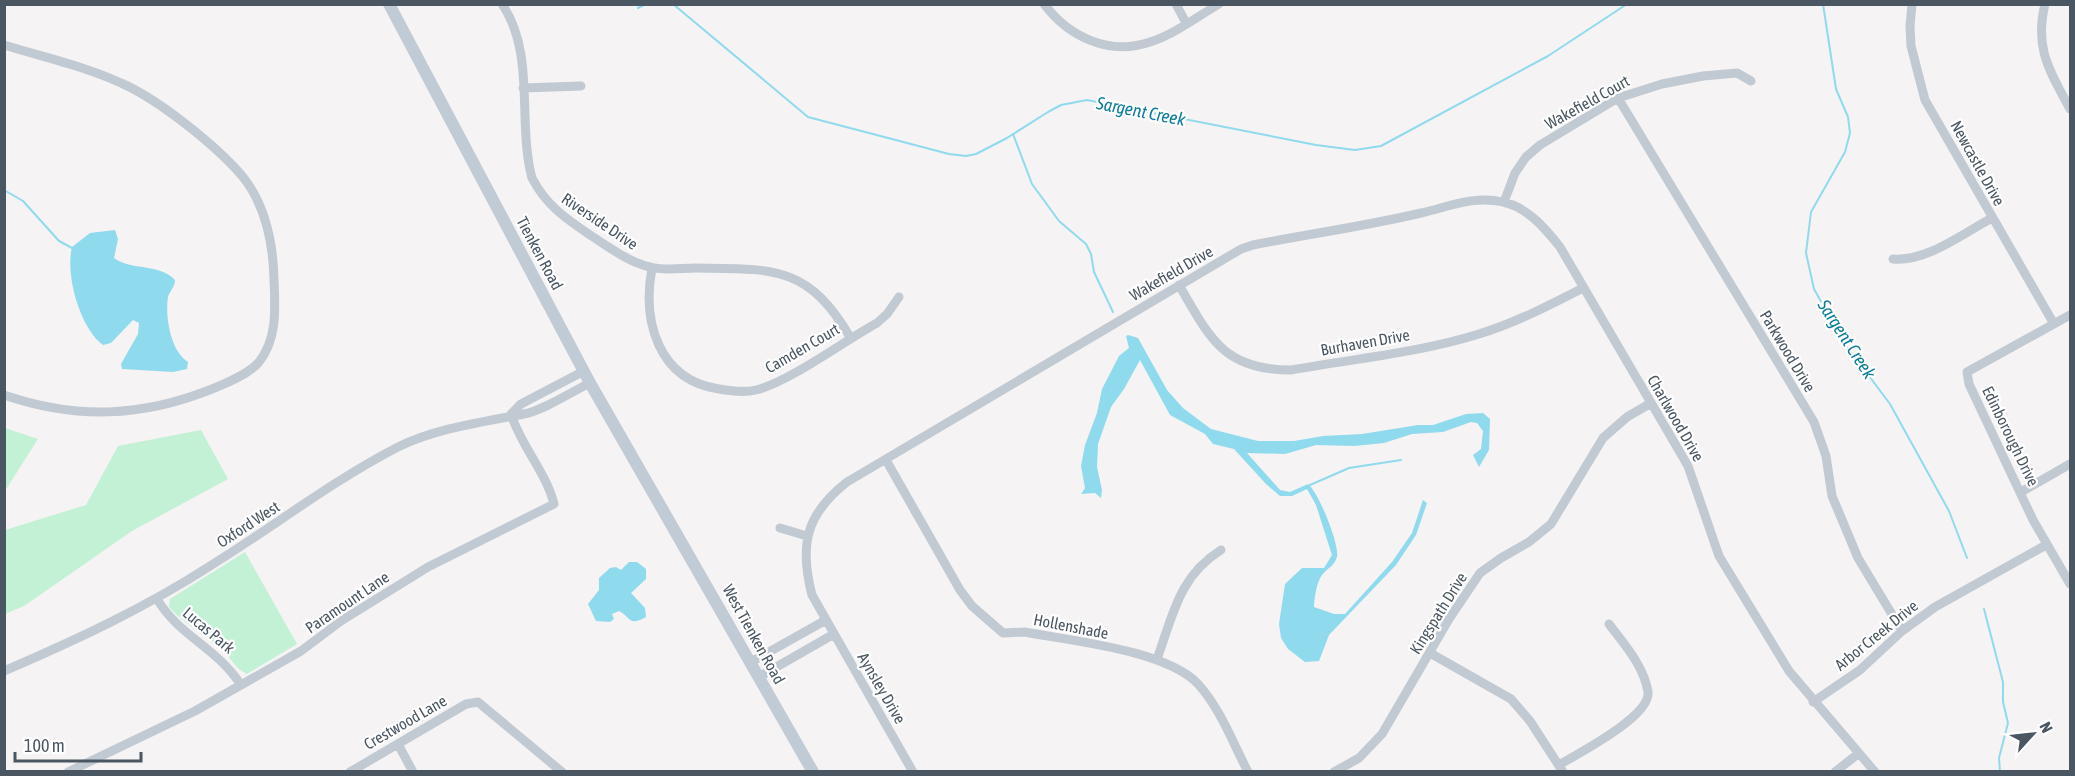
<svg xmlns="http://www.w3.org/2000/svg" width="2075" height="776" font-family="'Asap Condensed',sans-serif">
  <rect width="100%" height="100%" fill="#f5f3f3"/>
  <path fill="#c3f1d5" d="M 5,428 L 38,439 L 5,491 L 4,428 Z
    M 201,430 L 228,479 L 132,531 L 24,606 L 5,614 L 5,530 L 86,505 L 118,446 Z
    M 245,552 L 297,644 L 247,674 C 236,669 232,660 224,651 C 207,635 185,625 169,607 L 170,599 Z"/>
  <path fill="#90daee" d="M 115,230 L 118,239 L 114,258 C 132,271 159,263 175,280 C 175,287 170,290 168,297 C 165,315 170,351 188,362 L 187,369 L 173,372 L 122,369 L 121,364 L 138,334 L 139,323 L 133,320 L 111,343 L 103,345 C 80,328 65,275 72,247 L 90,233 Z
    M 1128,335 L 1138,338 L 1167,390 L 1183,408 L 1211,429 L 1258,441 L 1294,441 L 1323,436 L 1362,434 L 1418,425 L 1433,425 L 1466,414 L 1483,413 L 1490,419 L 1489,450 L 1479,467 L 1473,455 L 1481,449 L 1483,431 L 1477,423 L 1471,422 L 1443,432 L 1412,434 L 1384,443 L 1354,446 L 1316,445 L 1285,454 L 1247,453 L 1280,490 L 1290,492 L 1308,484 C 1318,491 1340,545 1337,557 C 1334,567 1327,568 1322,575 C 1317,581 1314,599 1314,607 L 1334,614 L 1345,614 L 1392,562 L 1412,533 L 1423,500 L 1427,503 L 1416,535 L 1396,565 L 1329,635 L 1319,661 L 1305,662 L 1288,649 L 1281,638 L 1279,624 L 1285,584 L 1302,568 L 1324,568 L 1332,555 L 1316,505 L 1307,489 L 1292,496 L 1280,496 L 1266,484 L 1234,449 L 1213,444 L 1205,434 L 1170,415 L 1140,360 L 1124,389 L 1111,407 L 1098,444 L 1097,467 L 1102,490 L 1101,498 L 1095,493 L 1081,494 L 1085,488 L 1081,466 L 1085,445 L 1097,413 L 1102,389 L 1119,356 L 1129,348 L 1126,336 Z
    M 629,562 L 637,562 L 646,569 L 646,579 L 631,593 L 645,608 L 646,617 C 628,627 631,617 619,611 L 612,614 L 614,619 L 610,622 L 596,621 L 588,604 L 599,590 L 599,578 L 610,568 L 616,567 L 621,570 Z"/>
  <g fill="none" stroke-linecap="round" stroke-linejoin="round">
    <path stroke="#90daee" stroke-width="2" d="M 673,4 L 808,117 L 949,154 L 966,156 L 976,154 L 1007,138 L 1048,112 L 1061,105 L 1087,100 L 1316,145 L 1355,150 L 1381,146 L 1548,56 L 1627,4
      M 1823,4 L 1836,89 L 1848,117 L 1850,133 L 1845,152 L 1811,212 L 1806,253 L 1814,289 L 1843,341 L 1890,404 L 1949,511 L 1967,558
      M 638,8 L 646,4
      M 1013,134 L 1032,184 L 1059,221 L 1086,244 L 1091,254 L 1094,272 L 1113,312
      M 4,190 L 23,201 L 59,241 L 72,248
      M 1310,485 L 1349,468 L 1401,460
      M 1984,609 L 2003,682 L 2003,702 L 2008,723 L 1999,758 L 2000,772"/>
    <path stroke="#c1cad2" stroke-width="9" d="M 502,4 C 536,54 517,122 532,178 C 546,205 565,218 590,235 C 609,247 628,262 650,267 C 664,271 681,268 696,268 C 773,269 808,265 850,337
      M 1044,4 C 1069,37 1109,56 1150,42 C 1173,35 1197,17 1219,4
      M 1176,4 L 1186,23
      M 1912,4 L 1910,26 L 1911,46 L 1925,100 L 2054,324
      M 2045,4 C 2034,49 2050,71 2070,109
      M 4,45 C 43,57 84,66 121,83 C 158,99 217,146 243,177 C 266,206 273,242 274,279 C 275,307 278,338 259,362 C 249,374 227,383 212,389 C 142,417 77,420 4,395
      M 523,88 L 581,86
      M 1618,98 L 1814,422 L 1826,456 L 1832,496 L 1858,558 L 1902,631
      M 1504,202 L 1515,173 L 1526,157 L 1540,145 L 1618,98 L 1662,84 L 1703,76 L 1737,73 L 1751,81
      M 1893,259 C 1926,262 1962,234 1992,218
      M 652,268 C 642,321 658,380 719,389 C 731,391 744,393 756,390 C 789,382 844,341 877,323 L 887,314 L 899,297
      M 1179,285 C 1210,338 1223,370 1291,370 C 1353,359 1418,353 1479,334 C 1515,323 1550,305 1583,288
      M 2070,315 L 1967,372 L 1969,384 L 2033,520 L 2070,584
      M 511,414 L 521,404 L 584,371
      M 886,460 L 960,590 L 972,606 L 1003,633 L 1025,632 C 1071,641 1166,650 1198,684 C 1220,708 1233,743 1248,772
      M 2021,492 L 2070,464
      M 780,528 L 807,536
      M 157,599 C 180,637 215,646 241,685
      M 1430,653 L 1511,699 L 1530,721 L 1563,772
      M 1157,659 C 1173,615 1179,576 1221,550
      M 751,662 L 826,620
      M 4,671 C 76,640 145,608 210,566 C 273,527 332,481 398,447 C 437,428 483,422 524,414 C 544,410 571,392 590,383
      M 759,677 L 834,634
      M 1813,702 L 1860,670 L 1902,631 L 1935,607 L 2046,545
      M 398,744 L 413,772
      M 1559,765 C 1579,753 1651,716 1648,692 C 1644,666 1624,644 1609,624
      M 68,772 L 195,711 L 301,651 L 341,621 L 428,567 L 554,504 C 546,472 521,446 511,414
      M 350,772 L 466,704 L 478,702 L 562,772
      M 913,772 L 812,595 C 799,545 806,514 847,482 L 1241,249 L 1253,245 C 1309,234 1366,226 1421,213 C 1448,207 1474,195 1503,202 C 1527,207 1545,228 1560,247 L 1688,466 L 1719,556 L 1789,671 L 1875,772
      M 1334,772 L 1359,758 L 1382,734 L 1449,619 L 1480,573 L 1501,558 L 1529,542 L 1551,524 L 1603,438 L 1627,417 L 1651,403
      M 1835,772 L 1859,753"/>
    <path stroke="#c1cbd6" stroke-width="12" d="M 389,4 L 590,383 L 813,772"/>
  </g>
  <g text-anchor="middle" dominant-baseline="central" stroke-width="4.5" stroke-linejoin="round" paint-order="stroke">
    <g font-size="16" fill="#4a5661" stroke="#fff">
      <text transform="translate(1587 102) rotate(-29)">Wakefield Court</text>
      <text transform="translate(1978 163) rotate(61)">Newcastle Drive</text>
      <text transform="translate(600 221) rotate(34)">Riverside Drive</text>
      <text transform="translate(540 253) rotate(62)">Tienken Road</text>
      <text transform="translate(1171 273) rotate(-30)">Wakefield Drive</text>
      <text transform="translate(1365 342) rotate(-10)">Burhaven Drive</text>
      <text transform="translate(802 348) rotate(-30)">Camden Court</text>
      <text transform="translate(1788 351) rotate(59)">Parkwood Drive</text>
      <text transform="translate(1676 418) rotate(60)">Charlwood Drive</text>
      <text transform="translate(2011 436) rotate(64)">Edinborough Drive</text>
      <text transform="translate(248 524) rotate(-33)">Oxford West</text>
      <text transform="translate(347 602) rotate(-34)">Paramount Lane</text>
      <text transform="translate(1438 613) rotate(-58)">Kingspath Drive</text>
      <text transform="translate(1071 626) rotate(11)">Hollenshade</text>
      <text transform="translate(209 630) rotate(40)">Lucas Park</text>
      <text transform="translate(754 634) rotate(61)">West Tienken Road</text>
      <text transform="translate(1876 635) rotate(-39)">Arbor Creek Drive</text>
      <text transform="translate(882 688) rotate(60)">Aynsley Drive</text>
      <text transform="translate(405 722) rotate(-30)">Crestwood Lane</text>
    </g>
    <g font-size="18" font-style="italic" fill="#0c7c9b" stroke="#fff">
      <text transform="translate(1141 111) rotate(11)">Sargent Creek</text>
      <text transform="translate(1847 339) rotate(57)">Sargent Creek</text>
    </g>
  </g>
  <rect width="2075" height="776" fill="none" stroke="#4a5661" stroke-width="12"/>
  <g transform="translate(2033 734) rotate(63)" stroke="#ffffff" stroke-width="4.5" paint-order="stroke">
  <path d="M0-4.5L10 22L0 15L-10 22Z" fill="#4a5661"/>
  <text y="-9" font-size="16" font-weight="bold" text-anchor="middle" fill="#4a5661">N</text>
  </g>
  <path d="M15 752v9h126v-9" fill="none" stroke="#4a5661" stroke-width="3"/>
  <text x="24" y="752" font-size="18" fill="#4a5661" stroke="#ffffff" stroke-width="4.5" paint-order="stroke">100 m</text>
</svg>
